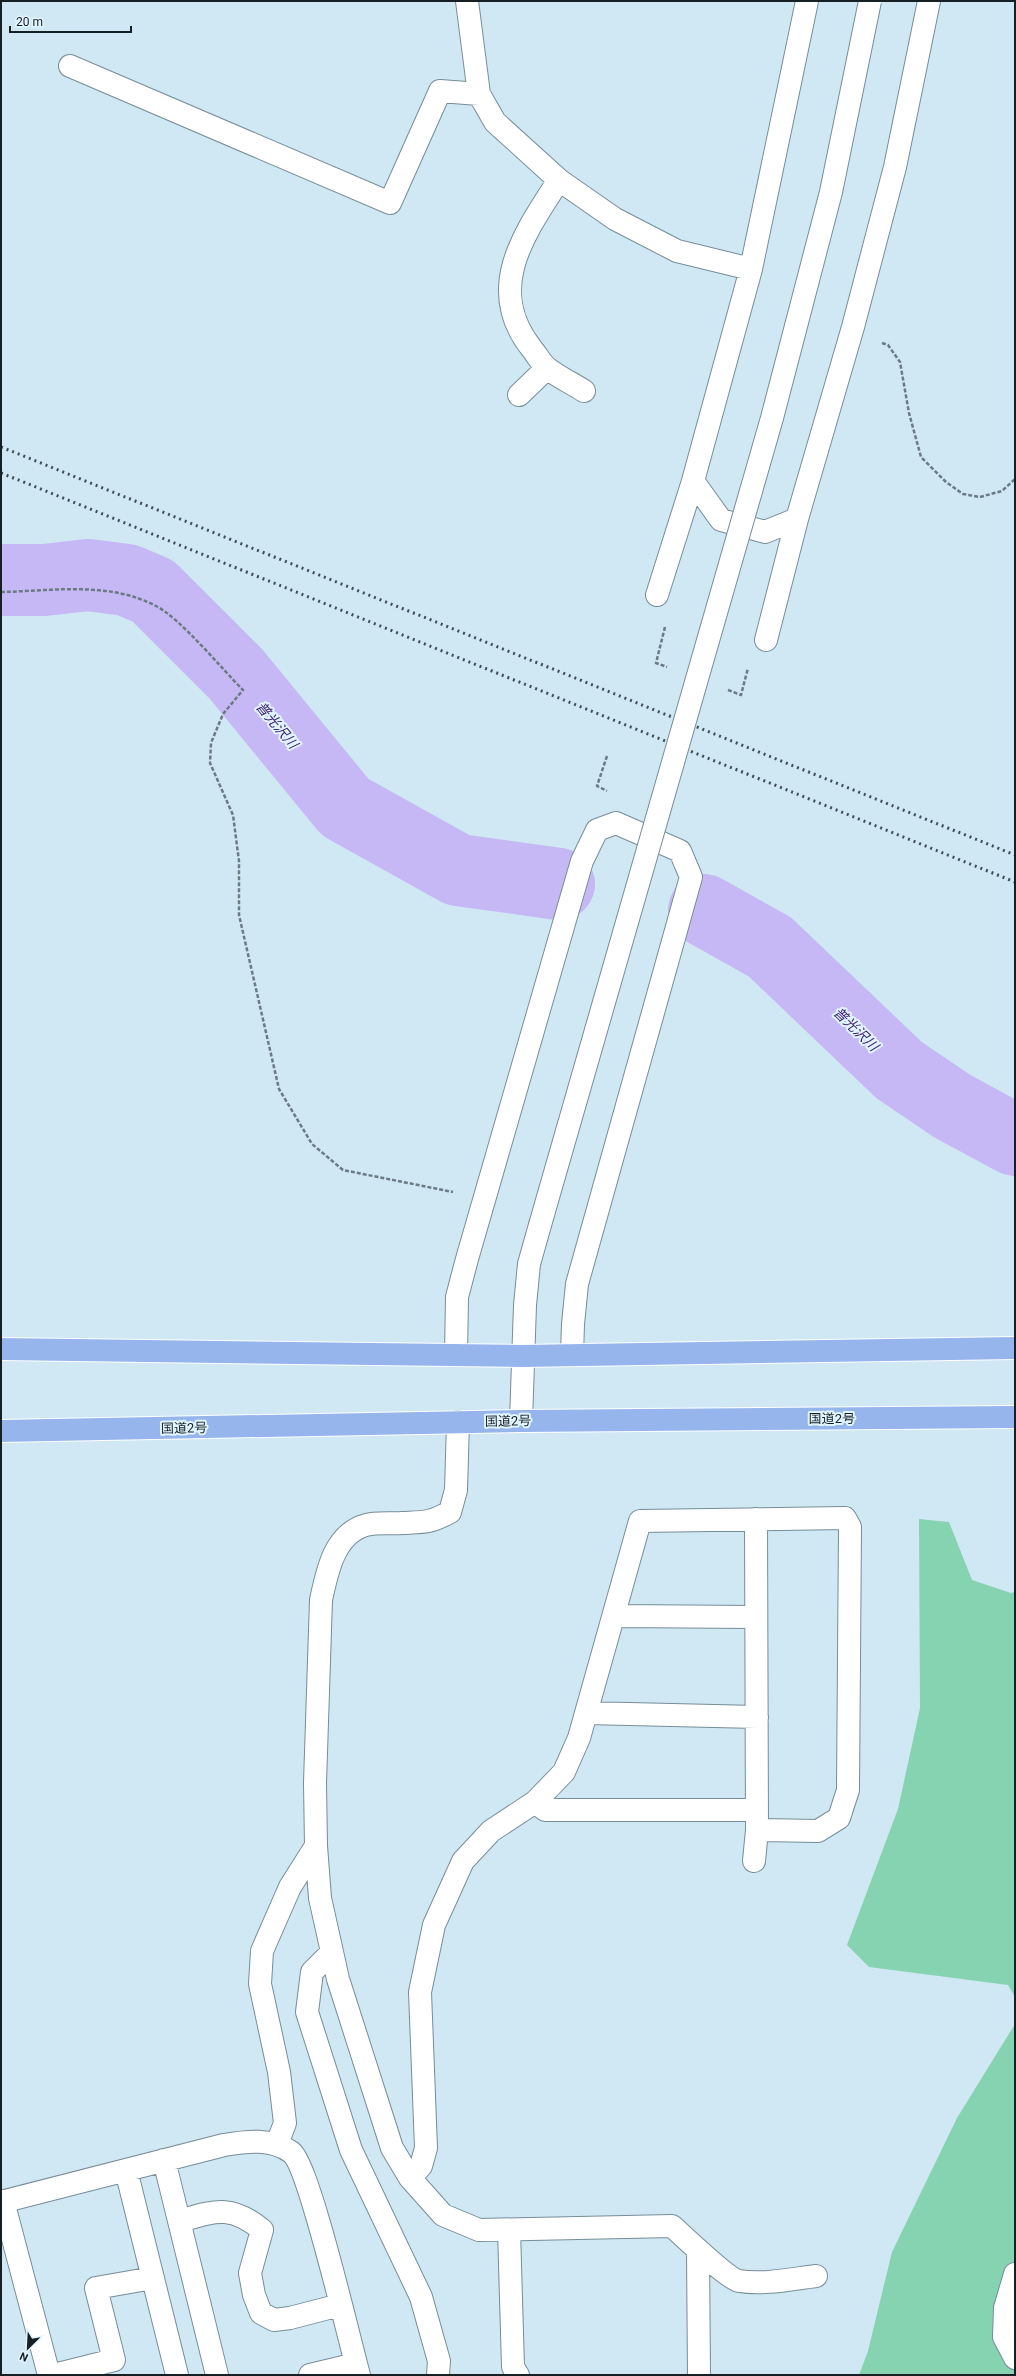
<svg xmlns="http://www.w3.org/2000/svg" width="1016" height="2376" font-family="Roboto,'Noto Sans JP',sans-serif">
  <rect width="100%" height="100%" fill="#d0e8f4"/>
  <path fill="#86d3b1" d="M 919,1519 L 949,1522 L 972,1580 L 1011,1593 L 1015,1592 L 1015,1997 L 1008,1985 L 869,1967 L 847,1945 L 898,1809 L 920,1708 Z
    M 1015,2024 L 1015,2375 L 859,2375 L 868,2351 L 892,2252 L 957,2118 Z"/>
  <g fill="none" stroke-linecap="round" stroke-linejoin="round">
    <path stroke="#c6b8f4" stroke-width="72" d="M 1,580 L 44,580 L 88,575 L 127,580 L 153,591 L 236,674 L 345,807 L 458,870 L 559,884
      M 704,910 L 770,947 L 899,1070 L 952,1106 L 1015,1140"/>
    <defs>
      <path id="minor" d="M 467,1 L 479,94 L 495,122 L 559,180 L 615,219 L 677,251 L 751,269
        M 70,66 L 390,203 L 440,91 L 479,94
        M 559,180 C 524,234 484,289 532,349 C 537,355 541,363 547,368 C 558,377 572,383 584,391
        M 519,395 L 547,368
        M 693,481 L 721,520 L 765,532 L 797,519
        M 657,595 L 693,481 L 751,269 L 807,1
        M 766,640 L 797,519 L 853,327 L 895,167 L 929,1
        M 456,1355 L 457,1297 L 467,1259 L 582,861 L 597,830 L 616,823 L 680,851 L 691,877 L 577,1284 L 573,1324 L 572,1355
        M 521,1421 L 525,1305 L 529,1264 L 540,1225
        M 458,1422 L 456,1490 L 450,1512 C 430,1523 425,1522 403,1523 C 392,1524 377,1522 366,1525 C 334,1534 327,1572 321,1600 L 315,1783 L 316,1846 L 320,1898 L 338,1979 L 392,2148 L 410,2178 L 443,2215 L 479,2230 L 672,2226 C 682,2235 728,2279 739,2281 C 764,2285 791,2279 816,2276
        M 614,1616 L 756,1617
        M 586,1713 L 757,1717
        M 535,1802 L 545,1810 L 757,1810
        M 754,1861 L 757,1830 L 756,1519
        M 332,1952 L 312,1972 L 307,2012 L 351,2150 L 421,2297 L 439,2361 L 438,2375
        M 277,2144 L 285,2123 L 279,2072 L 260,1984 L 262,1951 L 290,1887 L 316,1846
        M 164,2160 L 217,2375
        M 126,2170 L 177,2375
        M 410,2178 L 421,2166 L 426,2148 L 420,1992 L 434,1925 L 463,1861 L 491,1831 L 535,1802 L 564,1772 L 579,1738 L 640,1521 L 845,1518 L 850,1527 L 848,1790 L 839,1818 L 818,1831 L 757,1830
        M 3,2201 L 49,2375
        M 1,2202 L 224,2145 C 247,2141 272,2138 291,2152 C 309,2165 350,2343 359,2375
        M 179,2221 C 215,2211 231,2204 262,2230 L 250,2273 L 254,2295 L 261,2313 L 274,2320 L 290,2318 L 340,2305
        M 509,2230 L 513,2367 L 518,2375
        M 698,2250 L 699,2375
        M 1015,2274 L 1005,2308 L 1004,2337 L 1015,2358
        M 54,2375 L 114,2360 L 96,2288 L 153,2278
        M 310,2375 L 356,2364"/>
      <path id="highway" d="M 1,1349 L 522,1356 L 1015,1348
        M 1,1431 L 521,1421 L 1015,1417"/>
    </defs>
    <use href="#minor" stroke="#778d98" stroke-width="24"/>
    <use href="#highway" stroke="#fff" stroke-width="24"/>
    <path stroke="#6b7b84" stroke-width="2.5" stroke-dasharray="4 2" stroke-linecap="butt" d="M 882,343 L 888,345 L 900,362 L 909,413 L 921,457 L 946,482 L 963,494 L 980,497 L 1002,491 L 1015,479
      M 1,592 C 52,591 109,581 156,606 C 181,619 221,668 243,690 L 223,714 L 211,743 L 210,763 L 233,815 L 239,861 L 239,915 L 279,1089 L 312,1144 L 343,1170 L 453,1192
      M 665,627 L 656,663 L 667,667
      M 728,690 L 741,695 L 748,668
      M 607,756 L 597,786 L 607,791"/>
    <use href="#minor" stroke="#fff" stroke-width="22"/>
    <use href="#highway" stroke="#96b5ed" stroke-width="22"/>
    <path stroke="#424e55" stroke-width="3" stroke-dasharray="2 4" stroke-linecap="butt" d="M 1,447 L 1015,855
      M 1,473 L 1015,882"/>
    <defs>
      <path id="minor-bridge" d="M 540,1225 L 772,418 L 831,192 L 870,1"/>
    </defs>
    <use href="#minor-bridge" stroke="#778d98" stroke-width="24" stroke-linecap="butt"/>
    <use href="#minor-bridge" stroke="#fff" stroke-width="22"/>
  </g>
  <g text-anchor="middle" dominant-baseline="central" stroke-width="4" stroke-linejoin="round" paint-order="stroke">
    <g font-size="13" fill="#161f24" stroke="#e1f5ff">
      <text x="832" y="1418">国道2号</text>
      <text transform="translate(508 1421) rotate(-1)">国道2号</text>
      <text transform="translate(184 1428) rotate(-1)">国道2号</text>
    </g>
    <g font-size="14" font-style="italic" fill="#412277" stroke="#e1f5ff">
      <text transform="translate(277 725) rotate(50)">普光沢川</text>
      <text transform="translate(856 1029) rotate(44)">普光沢川</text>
    </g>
  </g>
  <rect width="1016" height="2376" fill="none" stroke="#161f24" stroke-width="4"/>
  <g transform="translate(28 2348) rotate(204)" stroke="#e1f5ff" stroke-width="3" paint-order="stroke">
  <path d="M0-3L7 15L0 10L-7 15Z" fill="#161f24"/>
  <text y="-6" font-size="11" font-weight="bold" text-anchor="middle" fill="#161f24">N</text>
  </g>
  <path d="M10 26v6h121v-6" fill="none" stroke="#161f24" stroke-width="2"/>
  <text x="16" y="26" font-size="12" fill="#161f24" stroke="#e1f5ff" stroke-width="3" paint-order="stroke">20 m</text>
</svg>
